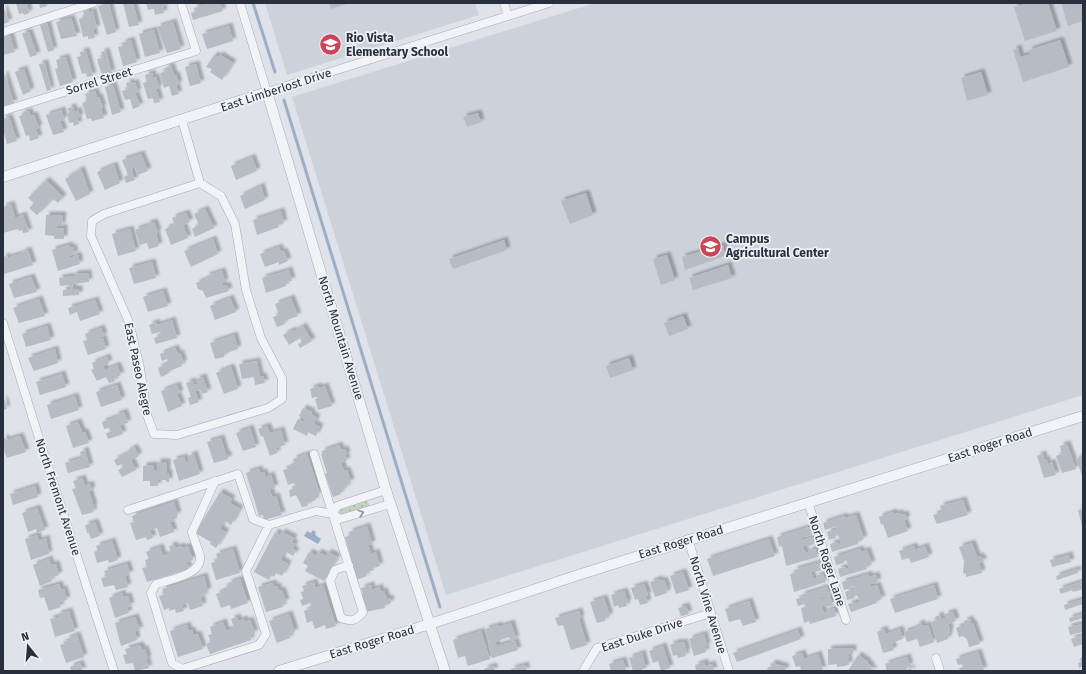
<svg xmlns="http://www.w3.org/2000/svg" width="1086" height="674" font-family="'Fira Sans',sans-serif">
  <defs>
    <pattern id="grass-dots" width="8" height="8" patternUnits="userSpaceOnUse"><rect width="8" height="8" fill="#c4d2c0"/><path d="M2 2h.1M6 6h.1" fill="none" stroke="#a8b5a6" stroke-width="1.8" stroke-linecap="round"/></pattern>
    <pattern id="water-ripples" width="26" height="14" patternUnits="userSpaceOnUse"><rect width="26" height="14" fill="#9aafc7"/><path d="M2 4q2-2 4 0t4 0M15 11q2-2 4 0t4 0" fill="none" stroke="#7e8fa3"/></pattern>
    <filter id="shadow"><feDropShadow dx="3.5" dy="-3.5" stdDeviation="1" flood-color="#0004"/></filter>
  </defs>
  <rect width="100%" height="100%" fill="#dfe2e8"/>
  <path fill="#cdd1da" d="M 265,3 L 475,3 L 479,15 L 287,75 Z
    M 595,3 L 1083,3 L 1083,395 L 446,595 L 292,97 Z"/>
  <path fill="url(#grass-dots)" d="M 367,501 L 370,506 L 342,515 L 338,513 L 340,510 Z"/>
  <path fill="url(#water-ripples)" d="M 313,530 L 316,532 L 315,535 L 321,539 L 318,544 L 304,536 L 307,531 L 311,533 Z"/>
  <g fill="none" stroke-linecap="round" stroke-linejoin="round">
    <path stroke="#9aafc7" stroke-width="3" d="M 253,3 L 275,72
      M 284,100 L 440,607"/>
  </g>
  <path fill="#b6bbc4" filter="url(#shadow)" d="M 16,3 L 27,3 L 29,13 L 24,15 L 23,13 L 19,14 Z
    M 39,3 L 47,3 L 47,6 L 40,8 Z
    M 109,3 L 116,32 L 107,35 L 98,6 Z
    M 123,3 L 133,3 L 139,25 L 129,27 Z
    M 146,3 L 165,3 L 166,6 L 163,6 L 164,13 L 155,15 L 154,9 L 148,10 Z
    M 210,3 L 220,3 L 223,11 L 193,20 L 191,13 L 195,12 L 194,8 Z
    M 329,3 L 350,3 L 331,9 Z
    M 1028,3 L 1048,3 L 1057,31 L 1025,41 L 1014,7 Z
    M 1061,3 L 1083,3 L 1083,21 L 1068,26 Z
    M 3,6 L 9,22 L 3,24 Z
    M 88,10 L 89,13 L 93,11 L 97,29 L 93,29 L 95,38 L 88,39 L 88,36 L 83,37 L 79,19 L 85,17 L 83,11 Z
    M 71,18 L 77,36 L 61,39 L 56,22 Z
    M 173,22 L 181,49 L 167,53 L 157,27 Z
    M 47,23 L 54,50 L 48,52 L 40,25 Z
    M 229,26 L 233,41 L 207,49 L 202,34 Z
    M 154,30 L 160,53 L 145,57 L 139,34 Z
    M 29,32 L 37,55 L 30,57 L 22,33 Z
    M 10,35 L 15,52 L 3,55 L 3,37 Z
    M 131,40 L 137,62 L 123,66 L 118,47 L 123,46 L 122,43 Z
    M 1060,40 L 1069,67 L 1023,82 L 1013,50 L 1018,48 L 1020,57 L 1030,54 L 1029,50 Z
    M 86,51 L 93,76 L 87,77 L 86,73 L 82,74 L 77,57 L 81,56 L 80,52 Z
    M 106,51 L 112,73 L 102,76 L 97,59 L 103,58 L 101,52 Z
    M 214,55 L 218,57 L 220,55 L 233,63 L 222,80 L 210,72 L 212,69 L 206,67 Z
    M 66,57 L 73,82 L 60,86 L 55,69 L 58,68 L 56,60 Z
    M 45,63 L 51,90 L 47,91 L 39,64 Z
    M 196,64 L 201,83 L 190,86 L 185,67 Z
    M 171,66 L 174,75 L 176,75 L 179,84 L 176,85 L 179,94 L 172,96 L 169,86 L 164,88 L 160,73 L 166,71 L 165,68 Z
    M 24,69 L 31,91 L 23,95 L 15,72 Z
    M 981,72 L 988,95 L 967,101 L 961,78 Z
    M 152,73 L 153,78 L 156,77 L 159,88 L 156,89 L 160,102 L 154,103 L 153,98 L 148,99 L 143,83 L 147,82 L 145,75 Z
    M 3,75 L 5,75 L 14,103 L 4,106 Z
    M 130,82 L 131,84 L 135,82 L 138,92 L 135,93 L 140,106 L 133,109 L 130,99 L 125,100 L 122,91 L 128,89 L 126,83 Z
    M 113,85 L 121,112 L 112,115 L 105,87 Z
    M 95,91 L 97,97 L 99,97 L 103,108 L 101,108 L 104,118 L 92,121 L 91,118 L 87,119 L 82,103 L 87,101 L 85,94 Z
    M 73,107 L 74,112 L 78,110 L 80,117 L 77,118 L 79,124 L 74,126 L 73,122 L 69,123 L 67,113 L 69,113 L 68,108 Z
    M 62,110 L 64,120 L 60,121 L 64,132 L 53,135 L 46,115 Z
    M 29,111 L 30,116 L 34,115 L 39,128 L 36,129 L 39,138 L 30,141 L 29,135 L 26,136 L 19,116 L 22,115 L 22,113 Z
    M 478,113 L 481,122 L 467,127 L 463,117 Z
    M 9,117 L 17,141 L 7,144 L 3,129 L 3,119 Z
    M 141,154 L 148,171 L 138,175 L 135,167 L 131,169 L 135,180 L 126,183 L 124,177 L 128,175 L 122,160 Z
    M 252,157 L 257,171 L 236,180 L 231,166 Z
    M 114,165 L 120,183 L 105,190 L 97,172 Z
    M 81,169 L 90,194 L 76,201 L 65,179 Z
    M 46,180 L 63,197 L 58,203 L 53,199 L 37,215 L 29,208 L 34,203 L 28,198 Z
    M 261,186 L 265,200 L 245,209 L 240,196 Z
    M 586,193 L 593,215 L 570,224 L 561,201 Z
    M 11,204 L 15,218 L 23,215 L 29,232 L 23,233 L 22,230 L 19,231 L 18,229 L 3,233 L 3,207 Z
    M 205,209 L 214,228 L 195,237 L 192,229 L 199,225 L 194,214 Z
    M 281,211 L 284,223 L 278,225 L 279,227 L 257,235 L 253,220 Z
    M 186,213 L 190,222 L 183,225 L 188,238 L 171,245 L 165,229 L 175,225 L 172,218 Z
    M 46,215 L 63,215 L 62,226 L 57,226 L 57,228 L 64,228 L 64,239 L 54,239 L 54,236 L 45,235 Z
    M 154,222 L 158,232 L 156,233 L 159,246 L 149,249 L 147,243 L 140,245 L 135,230 L 145,226 L 148,232 L 149,232 L 146,224 Z
    M 130,229 L 136,251 L 118,256 L 112,234 Z
    M 213,239 L 218,254 L 191,267 L 184,251 Z
    M 504,240 L 507,250 L 453,269 L 449,259 Z
    M 69,245 L 70,248 L 73,247 L 75,254 L 69,256 L 70,258 L 78,255 L 80,264 L 58,271 L 52,250 Z
    M 723,245 L 725,256 L 685,270 L 682,257 Z
    M 279,247 L 281,252 L 284,251 L 288,261 L 279,265 L 279,262 L 265,267 L 260,254 Z
    M 28,250 L 33,265 L 4,274 L 3,257 L 6,256 L 7,258 L 23,253 L 22,252 Z
    M 667,255 L 675,280 L 661,285 L 653,259 Z
    M 152,262 L 156,278 L 134,284 L 129,268 Z
    M 728,265 L 732,278 L 693,290 L 689,278 Z
    M 289,270 L 292,281 L 285,282 L 286,286 L 266,293 L 262,278 Z
    M 222,271 L 225,282 L 222,283 L 223,286 L 227,285 L 229,291 L 206,298 L 203,291 L 198,289 L 196,283 L 207,279 L 206,276 Z
    M 88,273 L 89,282 L 72,284 L 73,289 L 79,289 L 79,295 L 63,296 L 63,290 L 69,290 L 69,285 L 60,286 L 59,278 L 74,276 L 74,274 Z
    M 31,277 L 37,292 L 14,298 L 9,284 Z
    M 163,291 L 168,306 L 148,312 L 143,297 Z
    M 230,298 L 236,312 L 215,320 L 210,306 Z
    M 291,298 L 298,316 L 284,321 L 285,324 L 277,327 L 273,317 L 279,315 L 275,304 Z
    M 39,299 L 45,316 L 19,323 L 13,308 Z
    M 95,300 L 100,314 L 80,321 L 77,312 L 70,315 L 68,308 Z
    M 683,316 L 688,329 L 669,336 L 664,323 Z
    M 172,320 L 177,338 L 156,344 L 154,338 L 161,335 L 160,332 L 152,334 L 149,325 L 156,322 L 157,325 Z
    M 47,326 L 51,340 L 26,347 L 22,334 Z
    M 303,326 L 312,341 L 300,348 L 298,344 L 302,342 L 300,338 L 289,345 L 283,335 L 292,330 L 293,332 Z
    M 101,328 L 104,336 L 99,338 L 99,339 L 103,338 L 106,349 L 88,355 L 83,341 L 87,340 L 85,334 Z
    M 234,335 L 238,349 L 224,354 L 224,357 L 215,359 L 210,343 Z
    M 175,348 L 178,354 L 180,353 L 184,363 L 181,364 L 182,366 L 169,371 L 169,373 L 161,377 L 158,368 L 169,363 L 167,359 L 162,361 L 160,354 Z
    M 55,349 L 58,363 L 34,371 L 28,358 Z
    M 107,357 L 109,363 L 103,366 L 105,370 L 117,365 L 121,375 L 114,378 L 115,381 L 109,383 L 106,377 L 97,381 L 91,370 L 94,369 L 92,363 Z
    M 629,358 L 633,370 L 610,378 L 606,366 Z
    M 257,361 L 260,376 L 263,376 L 265,383 L 255,385 L 254,377 L 242,379 L 239,364 Z
    M 231,367 L 238,389 L 224,394 L 216,373 Z
    M 62,374 L 66,387 L 40,395 L 36,382 Z
    M 203,377 L 208,392 L 202,394 L 201,390 L 195,391 L 199,402 L 190,405 L 188,398 L 191,397 L 186,383 L 193,381 L 194,385 L 198,384 L 196,379 Z
    M 117,385 L 122,400 L 101,407 L 96,392 Z
    M 177,385 L 180,393 L 177,394 L 182,406 L 168,412 L 161,391 Z
    M 318,386 L 319,388 L 325,386 L 332,406 L 318,410 L 315,399 L 317,399 L 317,397 L 312,398 L 310,389 Z
    M 75,396 L 79,410 L 51,419 L 47,405 Z
    M 4,399 L 7,409 L 3,410 L 3,400 Z
    M 303,408 L 312,412 L 311,414 L 317,418 L 314,424 L 320,427 L 316,436 L 308,432 L 307,436 L 293,429 L 298,419 L 304,422 L 305,419 L 299,416 Z
    M 124,412 L 128,423 L 120,425 L 123,434 L 108,439 L 106,433 L 111,432 L 109,428 L 104,429 L 102,422 L 116,417 L 115,415 Z
    M 78,422 L 82,432 L 85,432 L 89,443 L 73,448 L 66,426 Z
    M 267,426 L 270,433 L 281,430 L 285,445 L 276,448 L 277,453 L 270,456 L 263,436 L 261,437 L 258,429 Z
    M 250,428 L 256,447 L 243,451 L 236,433 Z
    M 20,436 L 26,452 L 7,458 L 3,448 L 3,438 L 5,438 L 6,440 Z
    M 221,438 L 226,455 L 228,454 L 228,459 L 214,463 L 207,442 Z
    M 1067,444 L 1076,469 L 1062,473 L 1056,456 L 1062,454 L 1060,446 Z
    M 339,445 L 341,450 L 345,449 L 347,455 L 345,455 L 347,461 L 341,463 L 344,471 L 347,470 L 351,482 L 346,484 L 347,488 L 339,490 L 341,494 L 333,497 L 325,474 L 327,473 L 321,454 L 322,454 L 322,451 Z
    M 134,447 L 139,456 L 131,460 L 136,470 L 122,477 L 118,470 L 123,467 L 122,464 L 117,466 L 114,460 L 127,453 L 126,452 Z
    M 85,450 L 90,467 L 68,473 L 65,463 L 82,458 L 80,452 Z
    M 194,454 L 200,474 L 179,481 L 173,460 L 184,457 L 186,463 L 189,462 L 188,456 Z
    M 307,454 L 320,494 L 314,496 L 316,500 L 307,503 L 308,506 L 302,507 L 296,495 L 290,497 L 289,490 L 296,488 L 294,483 L 288,485 L 283,470 L 291,468 L 290,464 L 294,463 L 293,459 Z
    M 1043,454 L 1044,460 L 1046,459 L 1048,464 L 1052,462 L 1056,475 L 1044,478 L 1037,456 Z
    M 1083,455 L 1083,478 L 1076,459 L 1079,458 L 1079,456 Z
    M 157,462 L 167,462 L 167,473 L 169,473 L 169,482 L 166,482 L 166,480 L 158,480 L 158,486 L 150,486 L 150,481 L 143,481 L 143,466 L 154,465 L 154,470 L 157,470 Z
    M 259,469 L 260,473 L 264,472 L 265,477 L 271,475 L 275,488 L 270,489 L 272,497 L 276,496 L 282,515 L 264,520 L 263,515 L 259,516 L 246,473 Z
    M 82,478 L 85,486 L 90,484 L 92,490 L 89,491 L 94,507 L 92,508 L 94,512 L 82,515 L 72,489 L 76,488 L 73,481 Z
    M 35,486 L 38,497 L 13,505 L 10,494 Z
    M 220,492 L 232,499 L 230,503 L 240,509 L 231,525 L 225,521 L 220,529 L 226,532 L 216,548 L 210,544 L 211,542 L 195,533 Z
    M 963,500 L 968,515 L 937,524 L 933,515 L 942,512 L 940,506 Z
    M 174,502 L 178,515 L 172,517 L 174,521 L 170,522 L 174,532 L 160,537 L 157,528 L 150,530 L 153,538 L 147,540 L 146,537 L 136,540 L 130,523 L 134,522 L 132,516 Z
    M 37,508 L 45,530 L 37,533 L 36,529 L 28,532 L 22,513 Z
    M 1083,509 L 1083,526 L 1082,526 L 1078,510 Z
    M 893,512 L 894,514 L 900,513 L 901,515 L 905,514 L 907,519 L 904,520 L 908,531 L 888,538 L 883,524 L 881,525 L 879,517 Z
    M 856,515 L 864,539 L 858,541 L 858,544 L 832,552 L 830,544 L 837,542 L 838,544 L 841,543 L 838,535 L 835,536 L 836,538 L 829,540 L 827,532 L 837,529 L 836,526 L 825,530 L 823,523 L 844,516 L 845,518 Z
    M 95,522 L 100,536 L 91,539 L 89,533 L 87,533 L 85,525 Z
    M 367,526 L 372,544 L 368,545 L 371,554 L 376,552 L 380,566 L 373,568 L 374,570 L 365,573 L 367,576 L 356,580 L 348,555 L 350,554 L 345,537 L 350,535 L 349,532 Z
    M 809,527 L 811,535 L 801,538 L 802,540 L 812,537 L 814,544 L 807,547 L 807,545 L 803,546 L 804,550 L 806,553 L 809,552 L 808,551 L 815,549 L 818,557 L 786,566 L 782,546 L 779,547 L 777,537 Z
    M 275,532 L 280,535 L 282,532 L 294,538 L 292,543 L 295,544 L 292,549 L 296,551 L 293,556 L 285,551 L 281,560 L 288,564 L 282,576 L 276,573 L 274,577 L 271,575 L 269,580 L 254,572 Z
    M 37,535 L 39,541 L 46,538 L 49,554 L 31,560 L 25,539 Z
    M 769,539 L 775,556 L 713,576 L 707,559 Z
    M 112,541 L 118,560 L 109,563 L 108,560 L 97,563 L 94,552 L 98,550 L 96,546 Z
    M 972,543 L 977,557 L 980,556 L 984,561 L 979,563 L 982,573 L 966,577 L 966,574 L 963,573 L 964,561 L 959,547 Z
    M 174,545 L 175,548 L 181,546 L 182,548 L 188,546 L 193,560 L 186,562 L 189,569 L 147,582 L 142,568 L 147,567 L 145,560 L 149,559 L 146,552 L 160,547 L 163,556 L 171,553 L 169,546 Z
    M 914,546 L 915,550 L 925,546 L 929,557 L 911,563 L 909,558 L 902,560 L 899,551 Z
    M 233,549 L 240,573 L 216,580 L 211,563 L 218,561 L 216,554 Z
    M 860,549 L 861,552 L 867,550 L 872,564 L 866,566 L 867,569 L 840,577 L 838,569 L 845,567 L 846,569 L 849,568 L 846,560 L 844,561 L 844,563 L 836,565 L 834,557 Z
    M 309,552 L 316,556 L 318,552 L 326,556 L 328,552 L 337,557 L 324,581 L 305,571 L 308,566 L 303,563 Z
    M 1069,555 L 1071,562 L 1052,567 L 1050,560 Z
    M 49,559 L 51,565 L 56,564 L 59,575 L 51,578 L 52,581 L 40,586 L 33,565 Z
    M 820,562 L 822,570 L 814,572 L 813,570 L 811,571 L 813,579 L 817,578 L 816,576 L 823,574 L 826,582 L 794,592 L 790,574 L 795,573 L 794,570 Z
    M 127,564 L 130,574 L 125,576 L 128,587 L 116,590 L 114,585 L 104,587 L 101,578 L 106,577 L 104,571 Z
    M 1077,569 L 1078,573 L 1057,580 L 1056,576 Z
    M 683,572 L 689,590 L 676,594 L 670,576 Z
    M 869,574 L 869,577 L 876,575 L 878,582 L 870,584 L 871,587 L 877,585 L 882,599 L 876,601 L 877,603 L 851,612 L 848,604 L 856,602 L 856,603 L 860,602 L 857,595 L 854,596 L 855,598 L 847,600 L 845,592 L 855,589 L 854,586 L 851,586 L 852,588 L 844,590 L 842,582 Z
    M 204,576 L 208,591 L 204,593 L 205,596 L 201,597 L 203,606 L 190,610 L 188,603 L 182,605 L 184,611 L 176,613 L 175,609 L 169,611 L 169,608 L 164,610 L 159,596 L 164,595 L 162,589 Z
    M 240,579 L 248,603 L 231,609 L 230,605 L 221,608 L 216,594 L 224,591 L 223,588 L 229,587 L 228,583 Z
    M 659,579 L 660,581 L 664,580 L 668,590 L 666,590 L 667,593 L 655,597 L 650,582 Z
    M 1083,581 L 1083,589 L 1073,592 L 1072,590 L 1061,594 L 1059,589 Z
    M 314,582 L 315,588 L 323,585 L 336,626 L 326,629 L 325,625 L 315,629 L 312,621 L 307,623 L 304,611 L 312,608 L 310,603 L 302,606 L 300,600 L 303,599 L 301,592 L 304,591 L 302,586 Z
    M 273,583 L 274,587 L 277,586 L 279,591 L 282,590 L 286,602 L 282,603 L 283,607 L 266,612 L 258,587 Z
    M 59,584 L 61,590 L 64,589 L 67,600 L 59,602 L 61,607 L 49,611 L 44,597 L 40,598 L 38,590 Z
    M 644,584 L 648,595 L 646,596 L 648,603 L 640,605 L 638,599 L 635,600 L 631,588 Z
    M 371,585 L 372,590 L 379,587 L 381,592 L 384,591 L 387,599 L 390,598 L 391,603 L 384,605 L 385,608 L 366,612 L 360,594 L 363,594 L 361,588 Z
    M 934,585 L 938,599 L 895,613 L 890,599 Z
    M 827,587 L 830,595 L 819,598 L 820,600 L 830,596 L 833,605 L 826,607 L 825,605 L 822,606 L 823,610 L 824,613 L 827,612 L 826,611 L 834,608 L 836,616 L 810,624 L 809,621 L 804,623 L 801,608 L 806,607 L 805,604 L 798,606 L 796,599 L 802,598 L 801,595 Z
    M 624,591 L 628,602 L 626,603 L 627,606 L 619,608 L 618,605 L 614,607 L 611,595 Z
    M 122,593 L 123,597 L 128,596 L 131,606 L 127,607 L 129,613 L 115,618 L 109,598 Z
    M 604,598 L 610,616 L 605,618 L 605,621 L 597,623 L 590,602 Z
    M 1083,599 L 1083,604 L 1065,610 L 1064,605 Z
    M 749,601 L 756,622 L 743,626 L 740,619 L 729,622 L 725,609 Z
    M 686,606 L 689,614 L 681,616 L 678,608 Z
    M 69,611 L 75,631 L 55,637 L 50,619 L 58,617 L 58,614 Z
    M 579,611 L 581,618 L 579,619 L 587,645 L 571,650 L 563,625 L 558,626 L 555,618 Z
    M 953,612 L 956,621 L 948,624 L 950,629 L 948,639 L 937,643 L 931,622 L 937,620 L 935,617 L 940,615 L 941,619 L 946,618 L 945,614 Z
    M 289,614 L 295,632 L 289,634 L 290,638 L 277,643 L 269,621 Z
    M 1083,614 L 1083,618 L 1070,622 L 1069,618 Z
    M 135,617 L 140,630 L 135,631 L 137,640 L 121,646 L 115,623 Z
    M 237,617 L 238,621 L 244,619 L 245,622 L 250,620 L 255,633 L 250,635 L 251,640 L 210,654 L 206,644 L 211,642 L 208,635 L 212,634 L 210,627 L 223,622 L 226,631 L 234,628 L 231,619 Z
    M 970,619 L 971,623 L 973,623 L 980,644 L 969,647 L 967,639 L 963,636 L 959,637 L 956,628 L 965,625 L 964,621 Z
    M 511,623 L 516,639 L 511,641 L 509,637 L 495,642 L 497,646 L 515,641 L 518,650 L 492,658 L 488,644 L 490,644 L 485,629 L 499,625 L 499,627 Z
    M 921,623 L 922,626 L 928,625 L 934,642 L 920,647 L 917,639 L 907,642 L 904,632 L 917,628 L 916,625 Z
    M 1083,624 L 1083,632 L 1070,635 L 1068,627 Z
    M 187,625 L 189,631 L 192,630 L 193,635 L 198,634 L 203,649 L 178,657 L 170,631 Z
    M 884,629 L 886,634 L 900,629 L 903,639 L 894,642 L 892,645 L 894,650 L 883,653 L 877,632 Z
    M 798,630 L 801,639 L 737,662 L 733,653 Z
    M 481,631 L 490,659 L 468,666 L 465,656 L 458,658 L 453,640 Z
    M 704,634 L 707,646 L 705,647 L 706,652 L 694,656 L 689,639 Z
    M 77,635 L 84,657 L 66,663 L 60,645 L 67,643 L 66,639 Z
    M 1083,635 L 1083,644 L 1074,647 L 1071,639 Z
    M 678,642 L 679,643 L 684,642 L 687,652 L 685,652 L 686,656 L 678,658 L 677,655 L 673,656 L 670,645 Z
    M 140,645 L 142,649 L 145,649 L 148,659 L 146,659 L 149,668 L 135,671 L 133,663 L 126,664 L 123,655 L 127,654 L 125,649 Z
    M 663,646 L 670,668 L 661,671 L 658,661 L 653,663 L 649,651 Z
    M 853,648 L 853,654 L 848,654 L 849,665 L 846,665 L 846,666 L 837,667 L 837,664 L 828,665 L 828,649 Z
    M 978,652 L 984,670 L 980,671 L 960,671 L 959,668 L 963,667 L 962,664 L 958,665 L 956,659 Z
    M 642,653 L 646,668 L 642,669 L 643,671 L 633,671 L 629,658 Z
    M 802,653 L 804,659 L 818,654 L 823,670 L 801,671 L 800,666 L 796,667 L 792,656 Z
    M 858,655 L 868,662 L 867,663 L 871,665 L 870,667 L 874,670 L 874,671 L 848,671 Z
    M 907,657 L 910,666 L 906,667 L 907,670 L 911,668 L 912,671 L 887,671 L 885,664 Z
    M 1083,657 L 1083,666 L 1079,668 L 1078,663 L 1081,662 L 1080,658 Z
    M 623,660 L 626,671 L 611,671 L 609,664 Z
    M 705,662 L 705,666 L 712,664 L 714,671 L 696,671 L 695,665 Z
    M 80,663 L 83,671 L 71,671 L 70,667 Z
    M 772,663 L 786,667 L 785,671 L 767,671 L 768,667 L 770,667 Z
    M 525,665 L 527,671 L 512,671 L 511,669 Z
    M 493,666 L 495,671 L 485,671 L 484,669 Z"/>
  <g fill="none" stroke-linecap="round" stroke-linejoin="round">
    <defs>
      <path id="minor" d="M 240,3 L 267,92 L 549,3
        M 504,3 L 508,16
        M 3,32 L 93,3
        M 3,111 L 196,51 L 181,3
        M 182,120 L 200,183
        M 200,183 L 221,196 L 235,224 L 246,290 L 261,338 L 282,378 L 282,399 L 268,408 L 177,435 L 154,434 L 147,415 L 140,368 L 129,322 L 91,236 L 92,221 L 104,214 Z
        M 3,323 L 44,454 L 114,671
        M 314,454 L 363,612 C 356,621 351,622 341,618 L 330,581 L 335,570 L 349,565
        M 215,481 L 192,532 C 194,540 198,548 200,556 C 203,575 168,580 156,584 L 151,593 L 172,663 L 182,669 L 259,645 L 266,634 L 246,571 L 269,525
        M 808,502 L 846,620
        M 128,510 L 238,474 L 253,519 L 269,525 L 316,511 L 333,514 L 340,519 L 390,504
        M 333,514 L 337,506 L 386,490
        M 688,539 L 729,671
        M 936,658 L 940,671
        M 583,671 L 597,648 L 711,613"/>
      <path id="tertiary" d="M 3,177 L 267,92 L 386,490 L 445,671
        M 279,671 L 430,624 L 575,576 L 1083,416"/>
    </defs>
    <use href="#minor" stroke="#a4a9b2" stroke-width="9"/>
    <use href="#tertiary" stroke="#a4a9b2" stroke-width="11"/>
    <use href="#minor" stroke="#f1f3f6" stroke-width="8"/>
    <use href="#tertiary" stroke="#f1f3f6" stroke-width="10"/>
  </g>
  <defs><path id="oneway-chevron" d="M-2-3.5L2.5 0L-2 3.5" fill="none" stroke-width="1.6" stroke-linecap="round" stroke-linejoin="round"/></defs>
  <use stroke="#8c929a" href="#oneway-chevron" transform="translate(361 513) rotate(-17)"/>
  <defs>
    <symbol id="school-disc" viewBox="-11 -11 22 22"><circle r="9.5" fill="#ca4656" stroke="#eef1f5"/><path d="M0-5L7-2L0 1L-7-2ZM-4 1L0 2.5L4 1V4Q0 6-4 4Z" fill="#fff"/></symbol>
    <symbol id="university-disc" viewBox="-11 -11 22 22"><circle r="9.5" fill="#ca4656" stroke="#eef1f5"/><path d="M0-5L7-2L0 1L-7-2ZM-4 1L0 2.5L4 1V4Q0 6-4 4Z" fill="#fff"/></symbol>
  </defs>
  <g fill-rule="evenodd">
    <use href="#school-disc" x="318" y="32" width="25" height="25"/>
    <use href="#university-disc" x="698" y="234" width="25" height="25"/>
  </g>
  <g text-anchor="middle" dominant-baseline="central" stroke-width="3.5" stroke-linejoin="round" paint-order="stroke">
    <g font-size="12" font-weight="bold" fill="#28303e" stroke="#eef1f5" text-anchor="start">
      <text x="346" y="38">Rio Vista<tspan x="346" dy="14">Elementary School</tspan></text>
      <text x="726" y="239">Campus<tspan x="726" dy="14">Agricultural Center</tspan></text>
    </g>
    <g font-size="12" fill="#28303e" stroke="#eef1f5">
      <text transform="translate(99 81) rotate(-17)">Sorrel Street</text>
      <text transform="translate(276 90) rotate(-18)">East Limberlost Drive</text>
      <text transform="translate(341 338) rotate(73)">North Mountain Avenue</text>
      <text transform="translate(138 369) rotate(78)">East Paseo Alegre</text>
      <text transform="translate(990 445) rotate(-18)">East Roger Road</text>
      <text transform="translate(58 497) rotate(72)">North Fremont Avenue</text>
      <text transform="translate(681 542) rotate(-17)">East Roger Road</text>
      <text transform="translate(827 561) rotate(72)">North Roger Lane</text>
      <text transform="translate(708 605) rotate(73)">North Vine Avenue</text>
      <text transform="translate(642 635) rotate(-18)">East Duke Drive</text>
      <text transform="translate(372 642) rotate(-17)">East Roger Road</text>
    </g>
  </g>
  <rect width="1086" height="674" fill="none" stroke="#28303e" stroke-width="8"/>
  <g transform="translate(28 646) rotate(343)" stroke="#eef1f5" stroke-width="3" paint-order="stroke">
  <path d="M0-3L7 15L0 10L-7 15Z" fill="#28303e"/>
  <text y="-6" font-size="11" font-weight="bold" text-anchor="middle" fill="#28303e">N</text>
  </g>
</svg>
